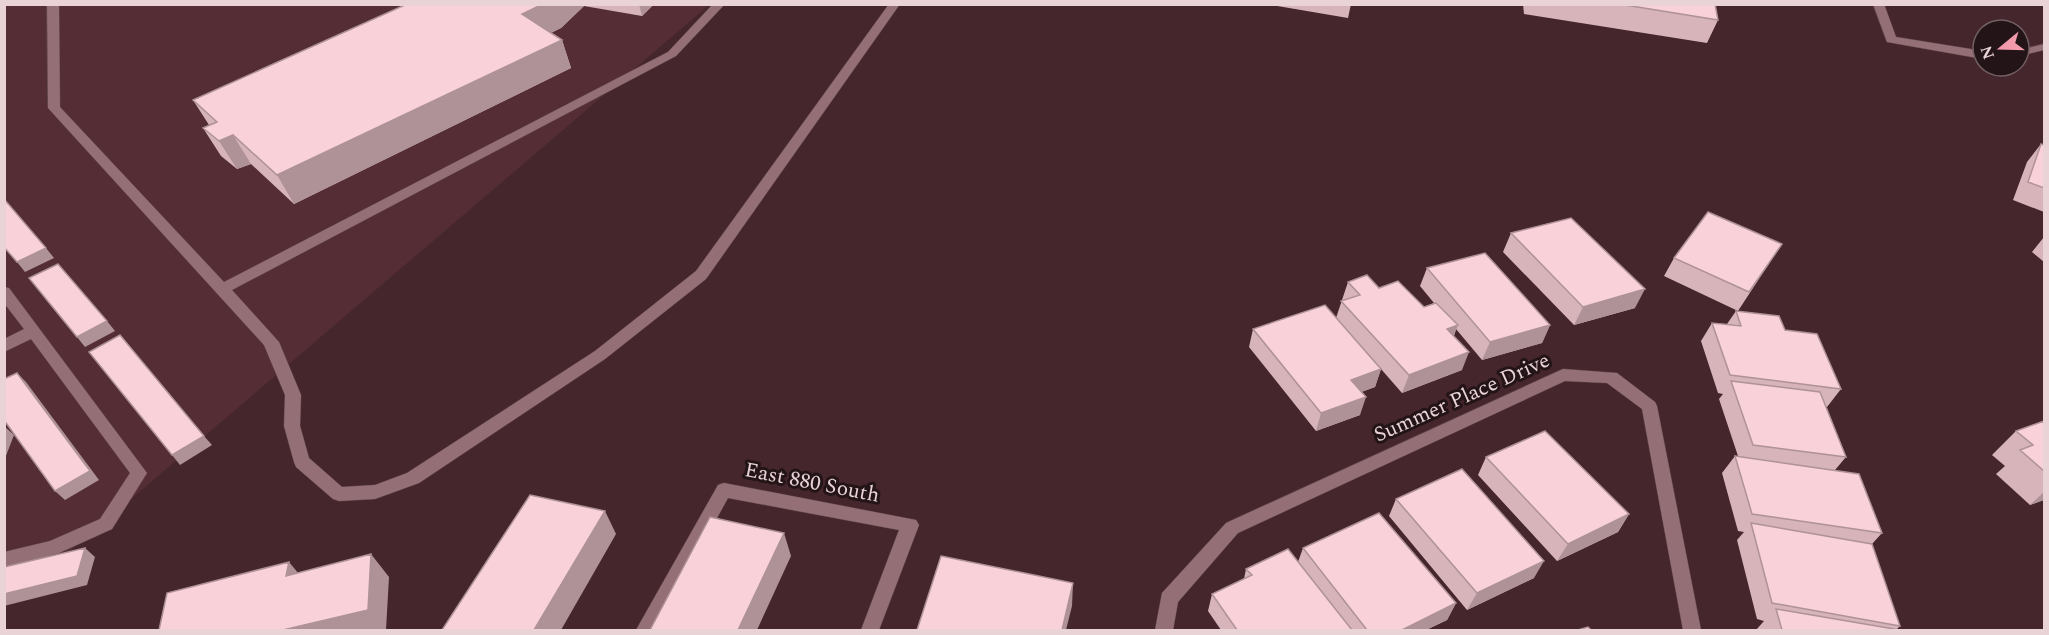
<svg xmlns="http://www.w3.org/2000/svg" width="2049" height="635" font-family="Spectral,serif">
  <rect width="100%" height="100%" fill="#46262d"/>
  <path fill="#542d35" d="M 5,5 L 709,5 L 5,607 Z"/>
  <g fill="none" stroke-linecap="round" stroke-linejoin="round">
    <defs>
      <path id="minor" d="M 47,4 L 59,4 L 60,107 L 224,282 L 668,52 L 713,4 L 725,4 L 676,56 L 232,290 L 279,342 L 301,395 L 300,426 L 309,458 L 342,487 L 375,485 L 407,473 L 595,351 L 696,271 L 889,4 L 900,4 L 706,279 L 605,359 L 419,483 L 375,499 L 339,501 L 333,499 L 296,467 L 294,462 L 284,426 L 285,395 L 264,345 L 48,108 Z
        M 1873,4 L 1884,4 L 1896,37 L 1983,51 L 1983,59 L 1887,42 Z
        M 2044,44 L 2044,50 L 2019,56 L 2019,50 Z
        M 4,287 L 9,288 L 147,473 L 112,529 L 59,553 L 4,568 L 4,552 L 50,541 L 100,519 L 130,473 L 31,339 L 4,352 L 4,339 L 24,329 L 4,303 Z
        M 1563,369 L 1617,373 L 1655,402 L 1657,406 L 1701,630 L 1683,630 L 1642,409 L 1607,383 L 1565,381 L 1238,533 L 1178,602 L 1173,630 L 1155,630 L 1162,593 L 1226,523 Z
        M 724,483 L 916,520 L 919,525 L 879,630 L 861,630 L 899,530 L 728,498 L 655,630 L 636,630 L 718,485 Z"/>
    </defs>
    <use href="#minor" stroke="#60454b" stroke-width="1"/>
    <use href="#minor" fill="#946f76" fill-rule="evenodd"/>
  </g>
  <path fill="#d6b4ba" d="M 407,4 L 654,4 L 642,16 L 584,6 L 561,28 L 551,33 L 562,40 L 571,68 L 294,204 L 251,164 L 237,169 L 221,156 L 203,128 L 209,125 L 193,100 Z
    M 1266,4 L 1351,4 L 1348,18 Z
    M 1523,4 L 1715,4 L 1718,20 L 1707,43 L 1524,14 Z
    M 2041,144 L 2044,145 L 2044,212 L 2013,200 L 2027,162 Z
    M 1511,233 L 1635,308 L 1574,325 L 1503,252 Z
    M 2044,237 L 2044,262 L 2032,252 Z
    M 1674,258 L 1770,262 L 1738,311 L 1664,276 Z
    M 1427,268 L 1550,325 L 1542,343 L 1482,360 L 1456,329 L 1454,336 L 1462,370 L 1402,393 L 1381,369 L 1375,387 L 1361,392 L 1360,415 L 1316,431 L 1249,347 L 1253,329 L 1336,318 L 1348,282 L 1379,288 L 1424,307 L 1434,303 L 1420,286 Z
    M 1736,311 L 1785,330 L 1841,389 L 1827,407 L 1826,406 L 1846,457 L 1835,470 L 1882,533 L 1872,544 L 1900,626 L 1896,630 L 1900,630 L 1756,630 L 1764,621 L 1757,619 L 1737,540 L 1744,532 L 1738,531 L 1722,473 L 1735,456 L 1738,456 L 1719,399 L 1723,394 L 1718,393 L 1701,341 L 1712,323 L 1727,324 Z
    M 2044,421 L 2044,500 L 2030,505 L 1996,474 L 2005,466 L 1992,455 L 2016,431 Z
    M 1486,457 L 1629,514 L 1618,532 L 1557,561 L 1478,475 Z
    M 1396,499 L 1534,578 L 1467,610 L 1389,516 Z
    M 1303,548 L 1456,603 L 1447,620 L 1426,630 L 1221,630 L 1208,611 L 1212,594 L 1244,579 L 1246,569 L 1298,562 Z"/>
  <path fill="#ae9297" d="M 543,4 L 584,4 L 584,6 L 561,28 L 532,41 L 522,14 Z
    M 639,4 L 654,4 L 642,16 Z
    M 562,40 L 571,68 L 294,204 L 277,175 Z
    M 233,135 L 251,164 L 237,169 L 219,141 Z
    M 46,248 L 54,258 L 25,272 L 17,262 Z
    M 1645,289 L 1635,308 L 1574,325 L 1583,307 Z
    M 107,321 L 115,331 L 85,347 L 77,337 Z
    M 1458,325 L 1451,343 L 1447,329 Z
    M 1550,325 L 1542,343 L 1482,360 L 1490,342 Z
    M 1469,352 L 1462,370 L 1402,393 L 1409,375 Z
    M 1381,369 L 1375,387 L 1345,398 L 1351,380 Z
    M 17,373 L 26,382 L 99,480 L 65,500 L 55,491 Z
    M 1366,397 L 1360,415 L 1316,431 L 1321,413 Z
    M 4,426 L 14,435 L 4,461 Z
    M 204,436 L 212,445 L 180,465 L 172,455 Z
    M 2044,492 L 2044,500 L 2030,505 Z
    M 605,511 L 616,534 L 561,630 L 534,630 Z
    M 1629,514 L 1618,532 L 1557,561 L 1568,544 Z
    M 784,533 L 791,556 L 757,630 L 738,630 Z
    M 85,548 L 95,557 L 87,585 L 4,606 L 4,594 Z
    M 371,554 L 389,577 L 386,630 L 283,630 Z
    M 1544,561 L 1534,578 L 1467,610 L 1477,593 Z
    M 289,562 L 308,585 L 286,576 Z
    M 1073,583 L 1072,606 L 1066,630 L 1062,630 Z
    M 1456,603 L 1447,620 L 1426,630 L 1402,630 Z"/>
  <path fill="#f9d1d8" stroke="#ae9297" stroke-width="1.5" d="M 407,4 L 543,4 L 522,14 L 562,40 L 277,175 L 233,135 L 219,141 L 203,128 L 217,122 L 193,100 Z
    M 1619,4 L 1715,4 L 1718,20 Z
    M 2041,144 L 2044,145 L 2044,188 L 2028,182 Z
    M 4,199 L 46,248 L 17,262 L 4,247 Z
    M 1708,212 L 1782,244 L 1749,292 L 1674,258 Z
    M 1571,218 L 1645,289 L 1583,307 L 1511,233 Z
    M 1485,253 L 1550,325 L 1490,342 L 1427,268 Z
    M 58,264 L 107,321 L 77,337 L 29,278 Z
    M 1367,275 L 1379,288 L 1398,281 L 1424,307 L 1436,303 L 1458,325 L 1447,329 L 1469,352 L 1409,375 L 1341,301 L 1360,295 L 1348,282 Z
    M 1325,305 L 1381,369 L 1351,380 L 1366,397 L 1321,413 L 1253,329 Z
    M 1736,311 L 1779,316 L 1785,330 L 1817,334 L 1841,389 L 1730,375 L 1712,323 L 1741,326 Z
    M 120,335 L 204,436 L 172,455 L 89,352 Z
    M 17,373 L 90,471 L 55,491 L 4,420 L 4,379 Z
    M 1731,381 L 1820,392 L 1846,457 L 1753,445 Z
    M 2044,421 L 2044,471 L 2020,450 L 2033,445 L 2016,431 Z
    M 1545,431 L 1629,514 L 1568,544 L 1486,457 Z
    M 1735,456 L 1859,474 L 1882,533 L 1752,514 Z
    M 1462,469 L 1544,561 L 1477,593 L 1396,499 Z
    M 530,495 L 605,511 L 534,630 L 442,630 Z
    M 1379,513 L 1456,603 L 1402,630 L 1367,630 L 1303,548 Z
    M 710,517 L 784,533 L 738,630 L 650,630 Z
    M 1751,523 L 1872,544 L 1900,626 L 1772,603 Z
    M 85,548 L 77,576 L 4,594 L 4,567 Z
    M 1288,549 L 1352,630 L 1237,630 L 1212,594 L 1252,575 L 1246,569 Z
    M 371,554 L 368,610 L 283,630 L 159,630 L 167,593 L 289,562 L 286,576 Z
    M 941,556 L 1073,583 L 1062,630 L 917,630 Z
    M 1776,609 L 1900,630 L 1782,630 Z
    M 1588,627 L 1591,630 L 1578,630 Z"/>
  <g text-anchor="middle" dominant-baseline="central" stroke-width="6" stroke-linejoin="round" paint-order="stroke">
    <g font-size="21" fill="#e9d3d7" stroke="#231417">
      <text transform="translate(1462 398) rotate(-24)">Summer Place Drive</text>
      <text transform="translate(812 483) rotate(11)">East 880 South</text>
    </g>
  </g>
  <rect width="2049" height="635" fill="none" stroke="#e9d3d7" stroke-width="12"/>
  <g transform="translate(2001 48) rotate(251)"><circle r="28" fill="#231417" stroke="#726064" stroke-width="1.5"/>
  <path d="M0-4.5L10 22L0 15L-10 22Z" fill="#f29aac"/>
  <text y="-9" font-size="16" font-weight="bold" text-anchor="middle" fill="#e9d3d7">N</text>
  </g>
</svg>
